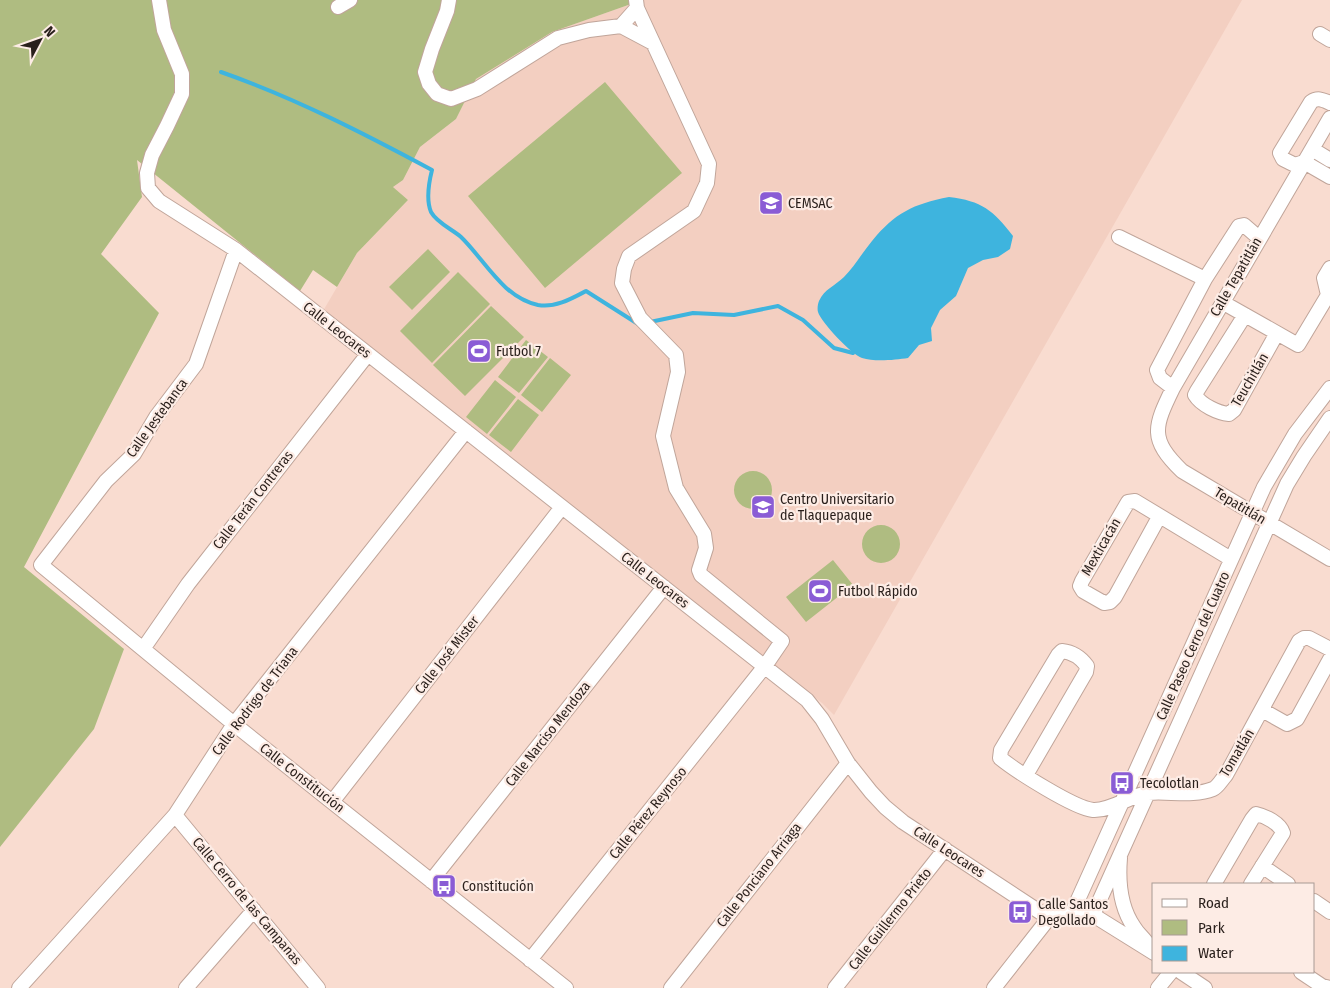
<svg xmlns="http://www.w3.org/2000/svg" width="1330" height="988" font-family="'Fira Sans Condensed',sans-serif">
  <rect width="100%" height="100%" fill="#f9dcd0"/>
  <path fill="#f3cfc1" d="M 630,0 L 1242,0 L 834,715 L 822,703 L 323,311 L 357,253 L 408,200 L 393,187 L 403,180 L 420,147 L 456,119 L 476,79 L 552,32 L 631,4 Z"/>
  <path fill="#afbc81" d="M 0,0 L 630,0 L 631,4 L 552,32 L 476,79 L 456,119 L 420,147 L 403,180 L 393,187 L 408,200 L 357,253 L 337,287 L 313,270 L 300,291 L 137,160 L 142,197 L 101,254 L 159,313 L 24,567 L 124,649 L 94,729 L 0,847 Z
    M 605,82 L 682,173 L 545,288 L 468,196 Z
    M 428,249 L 450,272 L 412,310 L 389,287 Z
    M 458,272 L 490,304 L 432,363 L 400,331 Z
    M 491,306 L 524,337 L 465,396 L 433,365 Z
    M 526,340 L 548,357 L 519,393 L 498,377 Z
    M 550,358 L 571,375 L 542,412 L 521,395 Z
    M 495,380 L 516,397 L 487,434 L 466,417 Z
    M 518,399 L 539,415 L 511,452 L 489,435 Z
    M734 490a19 19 0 1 1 38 0a19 19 0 1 1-38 0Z
    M862 544a19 19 0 1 1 38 0a19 19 0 1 1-38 0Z
    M 833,560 L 853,585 L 806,622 L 786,597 Z"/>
  <path fill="#3eb4de" d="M 949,197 C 982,201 993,210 1013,236 L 1010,249 L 998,257 L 983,260 L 968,268 L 956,296 L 940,310 L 931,328 L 932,341 L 919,345 L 908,358 C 895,360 874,362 862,358 C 852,355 821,322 818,312 C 817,309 818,303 819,301 C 824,289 835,286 844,277 C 854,267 862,253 872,241 C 895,213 913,204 949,197 Z"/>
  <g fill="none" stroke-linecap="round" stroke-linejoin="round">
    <path stroke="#3eb4de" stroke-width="4" d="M 221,72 C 295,98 363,133 432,170 C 429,182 426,200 431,212 C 437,223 452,229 461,237 C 484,259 503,298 538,305 C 555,308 571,299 586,291 L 638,324
      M 650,322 L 693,313 L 734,315 L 778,306 L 803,320 L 834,348 L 853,353"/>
    <defs>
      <path id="minor" d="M 159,0 L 164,30 L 182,74 L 182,94 L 167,126 L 152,155 L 147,173 L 148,188 L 159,201 L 236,250 L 807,700 L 822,719 L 848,763 L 871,792 L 885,807 L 903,822 L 1049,918 C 1068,918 1071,910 1093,915 L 1154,953
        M 449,0 L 447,11 L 432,49 L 425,72 L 429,84 L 437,94 L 451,99 L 477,89 L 558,38 L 589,30 L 621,26
        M 338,7 L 350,0
        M 637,8 L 621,26 L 653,43
        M 1320,34 L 1330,40
        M 1330,103 C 1323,100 1318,97 1311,102 L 1280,153 L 1283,159 L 1295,165 L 1304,162 L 1330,177
        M 1330,118 L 1173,388 C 1154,427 1149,439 1182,471 L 1330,559
        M 1312,149 L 1330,160
        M 1119,237 L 1205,279
        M 236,250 L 196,364 L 156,417 L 134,454 L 106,481 L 41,565 L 234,724 L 566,988
        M 1222,302 L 1298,345 L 1328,295 L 1324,278 L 1330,268
        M 1245,315 L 1197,391 L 1195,395 C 1201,405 1218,413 1229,414 L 1234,410 L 1277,333
        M 1173,388 L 1160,378 L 1157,370 L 1205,279 L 1239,226 L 1244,225 L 1259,238
        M 1159,517 L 1115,597 L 1110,602 L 1104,603 L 1083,591 L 1080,586 L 1082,581 L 1128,502 L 1135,501 L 1231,559
        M 143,649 L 188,584 L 368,354
        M 1262,710 L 1287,724 L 1297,719 L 1330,659
        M 1026,775 L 1086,672 L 1087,666 C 1081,658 1072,652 1062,651 L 1058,655 L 1001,750 L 1000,758 C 1016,771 1074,808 1093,810 C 1111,811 1131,795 1148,793 C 1169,791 1193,797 1213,789 C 1218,787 1222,779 1226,775 L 1299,641 L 1304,638 L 1309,638 L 1330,649
        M 332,802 L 562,507
        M 175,815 L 318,988
        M 1120,858 C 1118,882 1120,907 1134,927 C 1138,934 1145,939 1149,946
        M 1262,866 L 1288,884
        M 431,881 L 664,587
        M 1214,884 L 1252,819 L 1256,814 C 1265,816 1280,823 1283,833 L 1251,884
        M 1314,901 L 1330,912
        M 1072,913 L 1264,487 L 1295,434 L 1330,388
        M 1093,915 L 1287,484 L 1304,456 L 1330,418
        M 530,960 L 765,666 L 782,641 L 701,575 L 699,570 L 706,548 L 704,534 L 676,488 L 663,436 L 678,372 L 676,355 L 640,318 L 622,283 L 624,269 L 629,256 L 694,211 L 707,183 L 709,164 L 637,8 L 636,0
        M 1181,972 L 1205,988
        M 1301,972 L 1322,986 L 1330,988
        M 19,988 L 175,815 L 234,724 L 466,431
        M 186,988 L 254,910
        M 671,988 L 848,763
        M 835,988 L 945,849
        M 994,988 L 1049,918
        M 1158,988 L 1171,972"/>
    </defs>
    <use href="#minor" stroke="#c0a59a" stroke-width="16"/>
    <use href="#minor" stroke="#fff" stroke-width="14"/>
  </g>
  <defs>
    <symbol id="university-square" viewBox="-11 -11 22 22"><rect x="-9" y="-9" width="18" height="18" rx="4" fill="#8a5cd5" stroke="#fdece5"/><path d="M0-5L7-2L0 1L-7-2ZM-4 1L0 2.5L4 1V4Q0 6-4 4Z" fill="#fff"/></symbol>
    <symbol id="stadium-square" viewBox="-11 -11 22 22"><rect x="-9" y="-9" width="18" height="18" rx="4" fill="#8a5cd5" stroke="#fdece5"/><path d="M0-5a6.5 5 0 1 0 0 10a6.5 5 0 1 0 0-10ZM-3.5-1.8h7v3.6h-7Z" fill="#fff"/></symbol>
    <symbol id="bus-square" viewBox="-11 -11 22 22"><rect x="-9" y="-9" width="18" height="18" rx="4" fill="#8a5cd5" stroke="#fdece5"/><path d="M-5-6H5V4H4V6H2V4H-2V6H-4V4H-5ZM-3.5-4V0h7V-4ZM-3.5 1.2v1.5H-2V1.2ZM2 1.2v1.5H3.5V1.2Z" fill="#fff"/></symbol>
  </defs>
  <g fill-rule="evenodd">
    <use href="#university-square" x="757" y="189" width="28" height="28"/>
    <use href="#stadium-square" x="465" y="337" width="28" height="28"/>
    <use href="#university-square" x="749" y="493" width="28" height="28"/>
    <use href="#stadium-square" x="806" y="577" width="28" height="28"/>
    <use href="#bus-square" x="1108" y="769" width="28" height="28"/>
    <use href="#bus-square" x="430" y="872" width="28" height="28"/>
    <use href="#bus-square" x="1006" y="898" width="28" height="28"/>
  </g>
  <g text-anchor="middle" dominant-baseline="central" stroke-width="4.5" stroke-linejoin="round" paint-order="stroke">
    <g font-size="14" fill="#291f1b" stroke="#fdece5" text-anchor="start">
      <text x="788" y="203">CEMSAC</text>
      <text x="496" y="351">Futbol 7</text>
      <text x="780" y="499">Centro Universitario<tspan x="780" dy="16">de Tlaquepaque</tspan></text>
      <text x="838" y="591">Futbol Rápido</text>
      <text x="1140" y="783">Tecolotlan</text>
      <text x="462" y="886">Constitución</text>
      <text x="1038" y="904">Calle Santos<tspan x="1038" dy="16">Degollado</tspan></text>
    </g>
    <g font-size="14" fill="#291f1b" stroke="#fdece5">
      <text transform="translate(1236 277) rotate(-60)">Calle Tepatitlán</text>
      <text transform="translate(337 330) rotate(38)">Calle Leocares</text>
      <text transform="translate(1250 380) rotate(-60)">Teuchitlán</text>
      <text transform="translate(157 418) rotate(-54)">Calle Jestebanca</text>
      <text transform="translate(253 500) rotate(-52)">Calle Terán Contreras</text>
      <text transform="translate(1240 506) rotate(31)">Tepatitlán</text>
      <text transform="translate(1101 547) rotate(-60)">Mexticacán</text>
      <text transform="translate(655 580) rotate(38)">Calle Leocares</text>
      <text transform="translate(1193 646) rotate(-66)">Calle Paseo Cerro del Cuatro</text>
      <text transform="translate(447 655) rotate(-52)">Calle José Mister</text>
      <text transform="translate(255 701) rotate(-53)">Calle Rodrigo de Triana</text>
      <text transform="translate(548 734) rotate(-52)">Calle Narciso Mendoza</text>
      <text transform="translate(1237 753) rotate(-59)">Tomatlán</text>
      <text transform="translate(302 778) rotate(38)">Calle Constitución</text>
      <text transform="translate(648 813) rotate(-51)">Calle Pérez Reynoso</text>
      <text transform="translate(949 852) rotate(33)">Calle Leocares</text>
      <text transform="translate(759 875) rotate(-52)">Calle Ponciano Arriaga</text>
      <text transform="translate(247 901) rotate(50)">Calle Cerro de las Campanas</text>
      <text transform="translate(890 919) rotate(-52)">Calle Guillermo Prieto</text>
    </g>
  </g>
  <rect x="1152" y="883" width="162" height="90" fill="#fdece5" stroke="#a89a94"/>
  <rect x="1162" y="899" width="25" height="8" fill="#ffffff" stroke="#a89a94"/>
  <text x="1198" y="908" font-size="15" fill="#291f1b">Road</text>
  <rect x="1162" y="920" width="25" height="15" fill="#afbc81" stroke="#a89a94"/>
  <text x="1198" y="933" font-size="15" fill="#291f1b">Park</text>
  <rect x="1162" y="946" width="25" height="15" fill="#3eb4de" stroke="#a89a94"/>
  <text x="1198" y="958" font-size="15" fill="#291f1b">Water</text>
  <g transform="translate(40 40) rotate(49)" stroke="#fdece5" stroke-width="4" paint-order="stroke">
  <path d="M0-4L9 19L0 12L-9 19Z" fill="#291f1b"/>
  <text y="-8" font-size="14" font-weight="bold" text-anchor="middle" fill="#291f1b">N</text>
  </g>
</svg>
